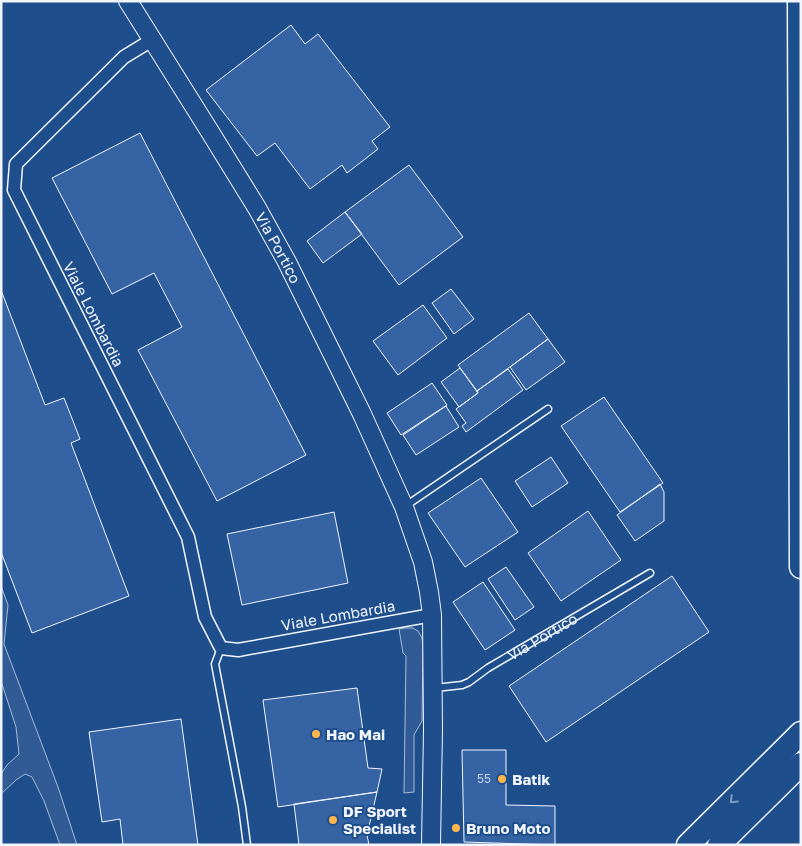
<svg xmlns="http://www.w3.org/2000/svg" width="802" height="846" font-family="'Golos Text',sans-serif">
  <rect width="100%" height="100%" fill="#1f4e8c"/>
  <path fill="#305b95" stroke="#a8bbd7" d="M 1,586 L 8,605 L 4,644 L 58,787 L 77,845 L 60,845 L 44,801 L 32,777 L 25,774 L 16,780 L 1,794 L 1,774 L 7,765 L 19,754 L 16,727 L 1,681 Z
    M 405,628 L 413,628 L 418,631 L 422,638 L 423,647 L 422,721 L 414,735 L 414,792 L 404,793 L 406,656 L 403,653 L 399,629 Z"/>
  <path fill="#3563a3" stroke="#f2f6ff" d="M 291,25 L 305,44 L 318,34 L 390,127 L 372,141 L 378,149 L 347,173 L 342,165 L 310,189 L 275,143 L 257,156 L 206,90 Z
    M 140,133 L 306,455 L 217,501 L 138,350 L 182,327 L 154,273 L 112,294 L 52,178 Z
    M 409,165 L 463,237 L 399,285 L 345,212 Z
    M 345,212 L 362,234 L 323,263 L 307,241 Z
    M 451,289 L 474,319 L 454,334 L 432,303 Z
    M 1,290 L 45,405 L 64,398 L 80,439 L 71,443 L 129,596 L 32,633 L 1,552 Z
    M 423,305 L 447,338 L 398,375 L 373,341 Z
    M 529,313 L 548,339 L 477,391 L 458,365 Z
    M 548,339 L 565,362 L 526,390 L 510,367 Z
    M 460,368 L 478,393 L 459,407 L 441,382 Z
    M 508,369 L 523,390 L 466,432 L 462,426 L 466,423 L 456,409 L 478,393 L 477,391 Z
    M 432,383 L 447,405 L 401,435 L 387,413 Z
    M 604,397 L 663,483 L 620,512 L 561,426 Z
    M 446,406 L 459,427 L 416,455 L 403,435 Z
    M 551,457 L 568,483 L 532,507 L 515,481 Z
    M 481,478 L 518,532 L 465,567 L 428,513 Z
    M 660,484 L 664,492 L 664,521 L 635,541 L 617,515 Z
    M 588,511 L 621,560 L 561,601 L 528,553 Z
    M 334,512 L 348,583 L 242,605 L 227,534 Z
    M 506,567 L 534,607 L 515,620 L 488,579 Z
    M 672,576 L 709,632 L 546,742 L 509,686 Z
    M 483,582 L 515,630 L 485,650 L 453,602 Z
    M 357,688 L 368,768 L 382,769 L 377,792 L 278,807 L 263,700 Z
    M 181,719 L 198,845 L 123,845 L 120,819 L 102,822 L 89,732 Z
    M 462,750 L 506,750 L 506,805 L 555,806 L 555,845 L 464,842 Z
    M 377,792 L 367,835 L 369,845 L 299,845 L 294,804 Z"/>
  <g fill="none" stroke-linecap="round" stroke-linejoin="round">
    <defs>
      <g id="lane">
        <path d="M 404,507 L 548,409"/>
        <path d="M 221,648 L 215,664 L 242,807 L 247,845"/>
        <path id="s1" d="M 435,688 L 462,685 L 469,682 L 488,668 L 650,573"/>
      </g>
      <path id="street" d="M 154,41 L 147,43 L 124,57 L 16,164 L 14,190 L 188,537 L 205,617 L 221,648 L 238,650 L 432,615"/>
      <g id="secondary">
        <path id="s2" d="M 128,1 L 212,135 L 257,208 L 287,262 L 362,414 L 404,507 L 423,562 L 429,592 L 432,615 L 433,730 L 431,845"/>
      </g>
      <path id="highway" d="M 799,1 L 801,567
        M 688,845 L 801,733
        M 719,845 L 801,764"/>
    </defs>
    <use href="#lane" stroke="#f2f6ff" stroke-width="9"/>
    <use href="#street" stroke="#f2f6ff" stroke-width="15"/>
    <use href="#secondary" stroke="#f2f6ff" stroke-width="20"/>
    <use href="#highway" stroke="#f2f6ff" stroke-width="25"/>
    <use href="#lane" stroke="#1f4e8c" stroke-width="6"/>
    <use href="#street" stroke="#1f4e8c" stroke-width="12"/>
    <use href="#secondary" stroke="#1f4e8c" stroke-width="18"/>
    <use href="#highway" stroke="#1f4e8c" stroke-width="22"/>
  </g>
  <defs><path id="oneway-chevron" d="M-2-3.5L2.5 0L-2 3.5" fill="none" stroke-width="1.6" stroke-linecap="round" stroke-linejoin="round" transform="scale(1.25)"/></defs>
  <use stroke="#7e9ac0" href="#oneway-chevron" transform="translate(733 800) rotate(136)"/>
  <g fill="#ffb74d" stroke="#1f4e8c" stroke-width="2">
    <circle cx="316" cy="734" r="5"/>
    <circle cx="502" cy="779" r="5"/>
    <circle cx="333" cy="820" r="5"/>
    <circle cx="456" cy="828" r="5"/>
  </g>
  <g text-anchor="middle" dominant-baseline="central" stroke-width="4" stroke-linejoin="round" paint-order="stroke">
    <g font-size="12" fill="#c3d1e8">
      <text x="484" y="778">55</text>
    </g>
    <g font-size="15" fill="#f2f6ff" stroke="#1f4e8c">
      <text stroke="none"><textPath href="#s2" startOffset="289">Via Portico</textPath></text>
      <text transform="translate(94 314) rotate(63)">Viale Lombardia</text>
      <text transform="translate(338 615) rotate(-10)">Viale Lombardia</text>
      <text stroke="none"><textPath href="#s1" startOffset="121">Via Portico</textPath></text>
    </g>
    <g font-size="15" font-weight="bold" fill="#f2f6ff" stroke="#1f4e8c" text-anchor="start">
      <text x="326" y="734">Hao Mai</text>
      <text x="512" y="779">Batik</text>
      <text x="343" y="811">DF Sport<tspan x="343" dy="17">Specialist</tspan></text>
      <text x="466" y="828">Bruno Moto</text>
    </g>
  </g>
  <rect width="802" height="846" fill="none" stroke="#f2f6ff" stroke-width="5"/>
</svg>
